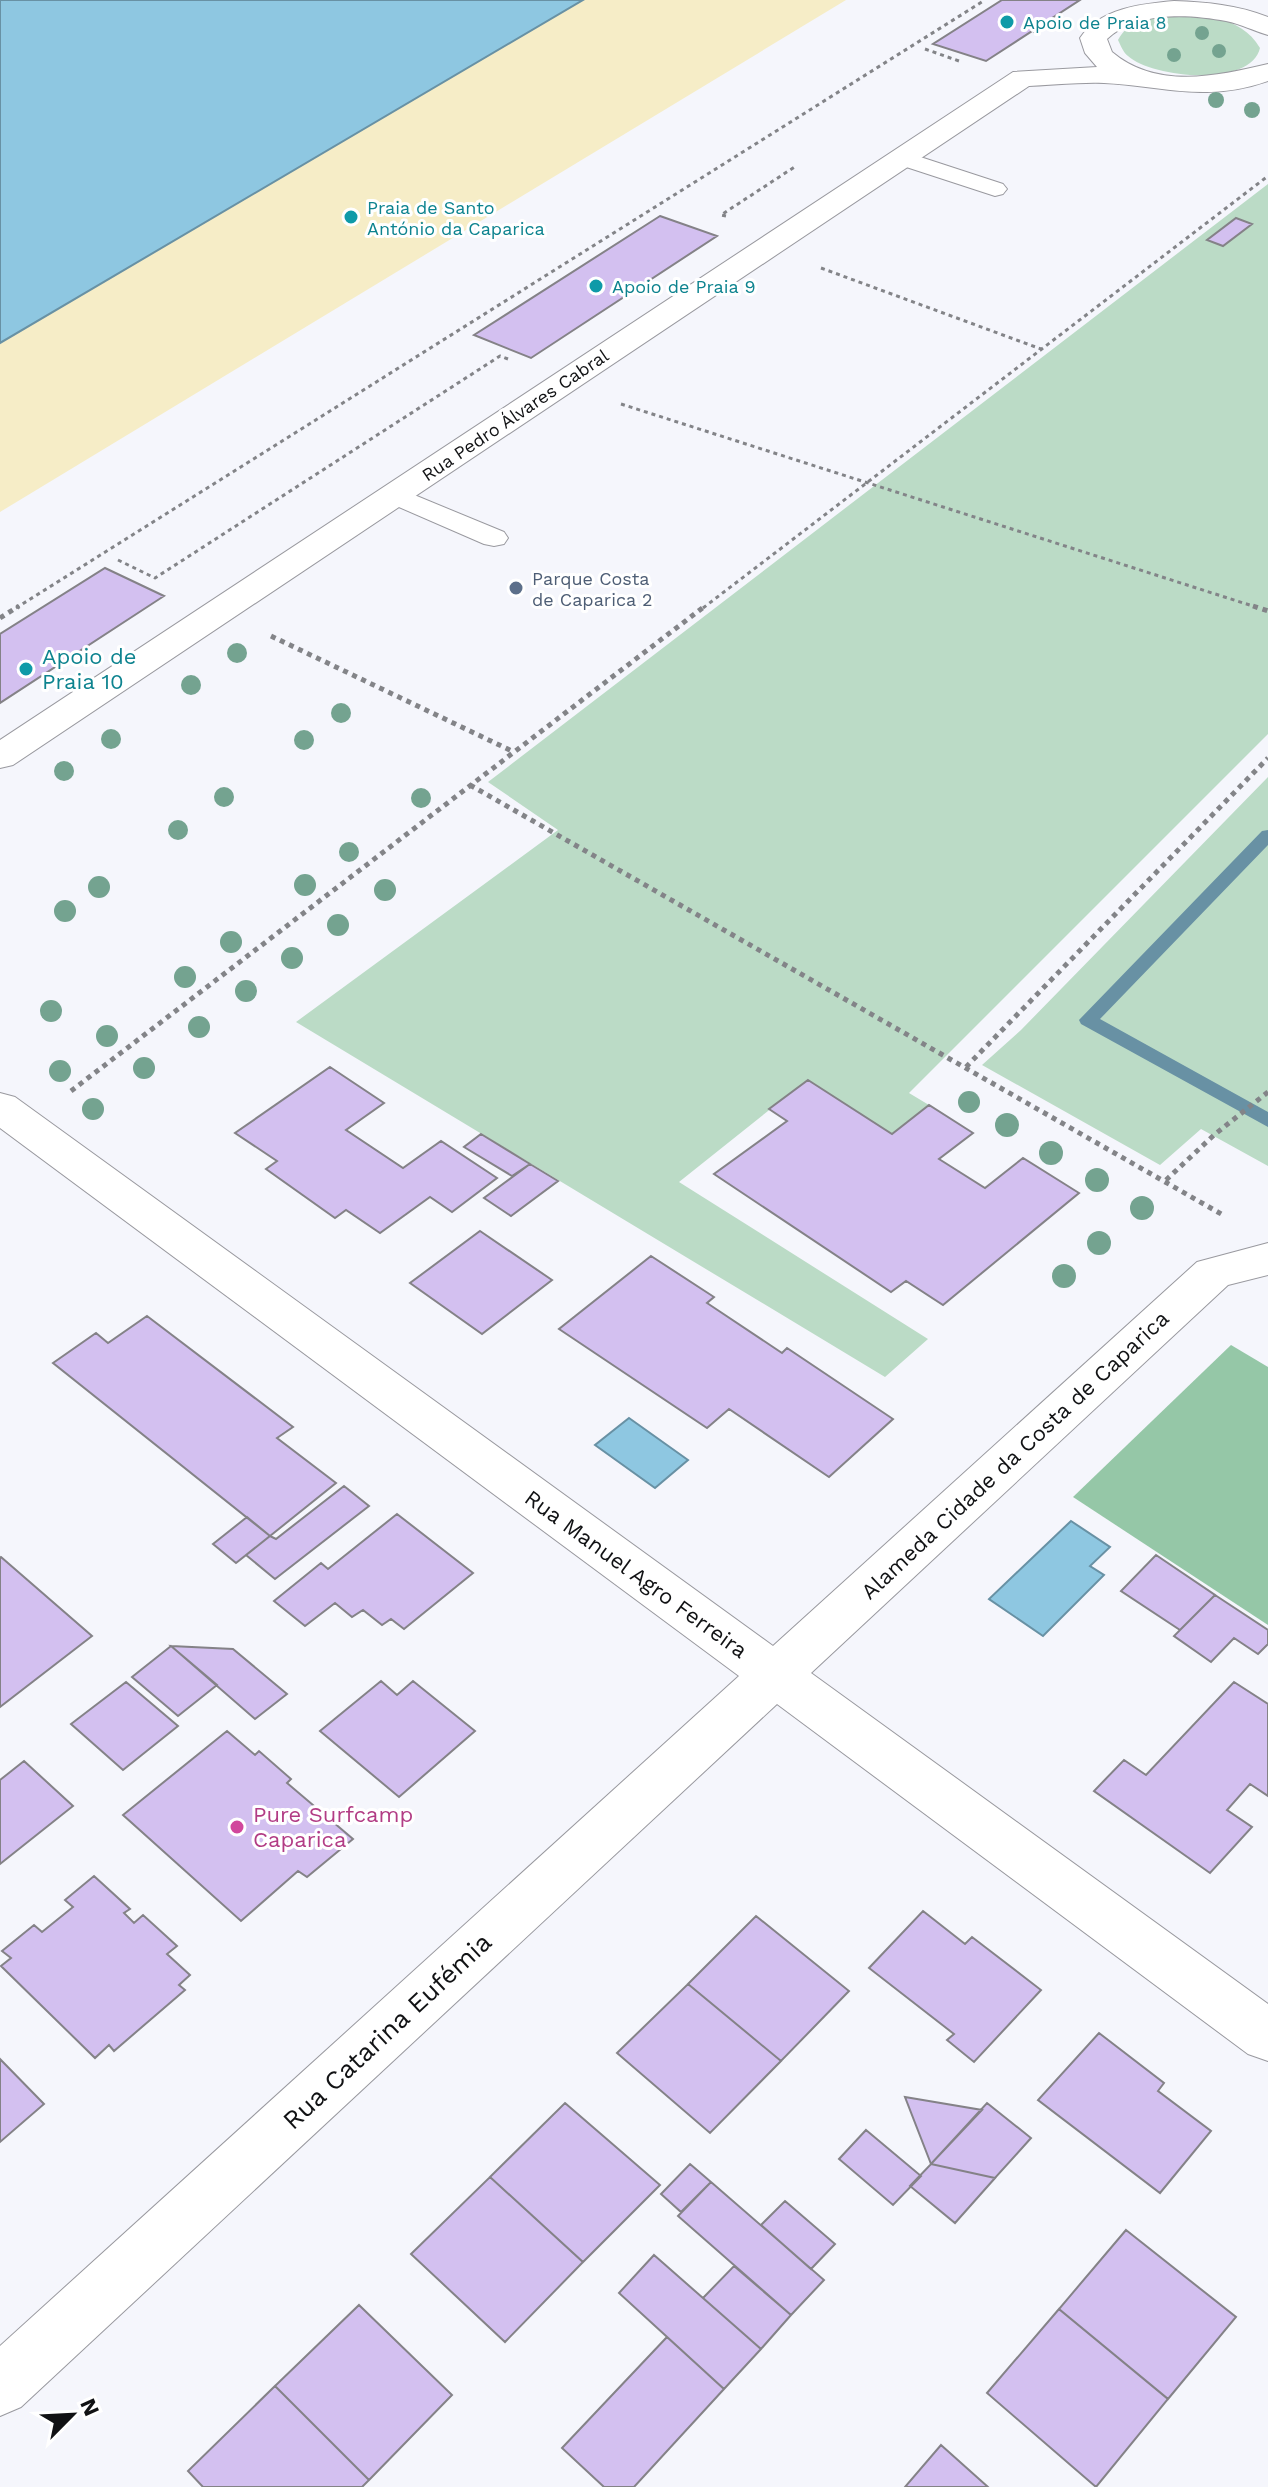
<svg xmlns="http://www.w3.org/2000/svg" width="1268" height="2487" font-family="'Work Sans',sans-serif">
  <rect width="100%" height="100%" fill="#f5f6fc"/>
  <path fill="#bbdbc6" d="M 1166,14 C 1201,16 1240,14 1260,48 C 1251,88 1152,78 1128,56 C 1123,52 1121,46 1118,40 C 1128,21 1146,20 1166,14 Z
    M 1268,184 L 1268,734 L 909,1093 L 929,1105 L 892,1134 L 807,1080 L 679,1182 L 928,1339 L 885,1377 L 296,1022 L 558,830 L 488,782 Z
    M 1268,777 L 1268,1166 L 1201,1129 L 1160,1165 L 982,1065 L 1021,1030 Z"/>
  <path fill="#95c7a7" d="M 1231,1345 L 1268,1367 L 1268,1625 L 1073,1497 Z"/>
  <path fill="#f6edc7" d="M 583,0 L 846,0 L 0,512 L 0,343 Z"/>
  <path fill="#8ec7e1" stroke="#6891a4" stroke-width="2" d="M 0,0 L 583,0 L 0,343 Z
    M 629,1418 L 688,1460 L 655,1488 L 595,1445 Z
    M 1071,1521 L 1110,1547 L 1090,1566 L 1104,1575 L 1043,1636 L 989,1599 Z"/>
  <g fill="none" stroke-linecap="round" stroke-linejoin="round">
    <path fill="#6891a4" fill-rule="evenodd" d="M 1268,830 L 1268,845 L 1100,1019 L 1268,1112 L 1268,1127 L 1081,1024 L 1079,1020 L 1262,831 Z"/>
  </g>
  <path fill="#d3c0f0" stroke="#848287" stroke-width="2" d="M 1002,0 L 1080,0 L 986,61 L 933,44 Z
    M 660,216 L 717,236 L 531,358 L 474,335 Z
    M 1236,218 L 1252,224 L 1223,246 L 1207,240 Z
    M 105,568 L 164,596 L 0,703 L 0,634 Z
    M 330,1067 L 384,1103 L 346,1130 L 403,1168 L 441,1141 L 497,1178 L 452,1212 L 430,1197 L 380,1233 L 346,1210 L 335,1218 L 266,1169 L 277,1161 L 235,1133 Z
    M 808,1080 L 892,1134 L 929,1105 L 973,1133 L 939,1159 L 985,1188 L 1023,1158 L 1079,1193 L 943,1305 L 906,1281 L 891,1292 L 714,1174 L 787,1121 L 769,1109 Z
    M 481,1134 L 530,1164 L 512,1176 L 464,1147 Z
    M 530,1164 L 558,1181 L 511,1216 L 484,1198 Z
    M 480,1231 L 552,1280 L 482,1334 L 410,1283 Z
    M 651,1256 L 714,1297 L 707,1303 L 782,1353 L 787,1348 L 893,1419 L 829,1477 L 729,1409 L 707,1428 L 559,1329 Z
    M 147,1316 L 293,1427 L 277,1438 L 336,1483 L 270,1536 L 53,1363 L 96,1333 L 108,1343 Z
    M 344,1486 L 369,1506 L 275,1579 L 246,1555 L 270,1536 L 276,1539 Z
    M 397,1514 L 473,1573 L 404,1629 L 391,1619 L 382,1625 L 363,1610 L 352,1617 L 335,1603 L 305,1626 L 274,1601 L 321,1563 L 328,1569 Z
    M 247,1517 L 270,1536 L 236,1563 L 213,1544 Z
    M 1156,1555 L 1215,1595 L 1180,1630 L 1121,1591 Z
    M 1,1557 L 92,1636 L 0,1707 L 0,1558 Z
    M 1215,1595 L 1268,1630 L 1268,1644 L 1258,1654 L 1234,1638 L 1211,1662 L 1174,1636 Z
    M 171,1646 L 233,1649 L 287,1694 L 255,1719 Z
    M 171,1646 L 217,1685 L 178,1716 L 132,1677 Z
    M 381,1681 L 397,1695 L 413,1681 L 475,1731 L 399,1797 L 320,1731 Z
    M 126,1682 L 178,1726 L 123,1770 L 71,1724 Z
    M 1234,1682 L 1268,1704 L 1268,1796 L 1250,1784 L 1227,1810 L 1252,1827 L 1210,1873 L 1094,1791 L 1124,1760 L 1146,1775 Z
    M 227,1731 L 255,1755 L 259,1751 L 291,1779 L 287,1783 L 353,1839 L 307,1877 L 298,1871 L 241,1921 L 123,1815 Z
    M 24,1761 L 73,1806 L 0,1864 L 0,1780 Z
    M 94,1876 L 130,1909 L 124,1913 L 134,1923 L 143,1915 L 177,1946 L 167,1954 L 190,1975 L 179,1985 L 185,1990 L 114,2051 L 109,2045 L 95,2058 L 1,1966 L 11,1958 L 2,1951 L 34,1925 L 42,1932 L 73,1907 L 65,1900 Z
    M 923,1911 L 965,1944 L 972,1937 L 1041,1990 L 974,2062 L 947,2040 L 954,2034 L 869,1968 Z
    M 756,1916 L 849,1991 L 781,2061 L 688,1984 Z
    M 688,1984 L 781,2061 L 710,2133 L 617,2053 Z
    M 1099,2033 L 1164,2083 L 1158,2091 L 1211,2131 L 1160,2193 L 1038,2100 Z
    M 0,2059 L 44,2104 L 0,2142 Z
    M 905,2097 L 982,2110 L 931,2164 Z
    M 565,2103 L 660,2185 L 583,2262 L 490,2177 Z
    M 987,2103 L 1031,2138 L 995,2178 L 931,2164 Z
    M 866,2130 L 921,2176 L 893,2205 L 839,2159 Z
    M 690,2164 L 711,2182 L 681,2212 L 661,2194 Z
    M 931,2164 L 995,2178 L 955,2223 L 910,2186 Z
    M 490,2177 L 583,2262 L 505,2342 L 411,2254 Z
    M 711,2182 L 824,2280 L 791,2315 L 678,2216 Z
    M 785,2201 L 835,2244 L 811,2269 L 761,2225 Z
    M 1126,2230 L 1236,2317 L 1168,2399 L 1059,2309 Z
    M 654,2255 L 761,2349 L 724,2389 L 619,2293 Z
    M 734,2266 L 791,2315 L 761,2349 L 703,2298 Z
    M 359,2305 L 452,2395 L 369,2480 L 275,2386 Z
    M 1059,2309 L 1168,2399 L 1096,2487 L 987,2393 Z
    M 667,2337 L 724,2389 L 634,2487 L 604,2487 L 562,2448 Z
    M 275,2386 L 369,2480 L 362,2487 L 203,2487 L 188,2471 Z
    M 941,2445 L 988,2487 L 905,2487 Z"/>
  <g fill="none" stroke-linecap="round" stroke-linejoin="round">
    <defs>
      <path id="lane" d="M 902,151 L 1003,184 L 1007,189 L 1003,194 L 995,196 L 894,163 L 890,158 L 894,153 Z
        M 395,487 L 504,532 L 508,538 L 504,544 L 494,546 L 484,544 L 385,501 L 381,495 L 385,489 Z"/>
      <path id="street" d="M 1174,1 C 1206,2 1238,5 1268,17 L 1268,35 C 1254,31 1241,24 1226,21 C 1189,14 1137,11 1107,39 L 1112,52 C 1157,90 1217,76 1268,64 L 1268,81 C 1205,103 1165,86 1104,83 C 1079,82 1054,85 1029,86 L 13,765 L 0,768 L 0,740 L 1013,72 L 1097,67 L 1085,53 L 1080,38 C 1100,8 1141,4 1174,1 Z
        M 0,1093 L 15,1097 L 773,1646 L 1197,1262 L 1268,1243 L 1268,1275 L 1228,1285 L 811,1673 L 1268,2004 L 1268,2061 L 1248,2054 L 777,1704 L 21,2407 L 0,2416 L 0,2346 L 739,1676 L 0,1128 Z"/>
    </defs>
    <use href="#lane" stroke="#99999f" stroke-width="2"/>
    <use href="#street" stroke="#99999f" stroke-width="2"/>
    <path stroke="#838488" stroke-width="3" stroke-dasharray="4 4" stroke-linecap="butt" d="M 1033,32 L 1052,20
      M 925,49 L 959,61
      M 726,216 L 721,215 L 796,166
      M 821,268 L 1041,349
      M 621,404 L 1259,608
      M 118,560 L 155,578 L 500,356 L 508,359
      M 16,608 L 985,0
      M 703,608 L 1268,176"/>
    <path stroke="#838488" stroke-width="5" stroke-dasharray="5 5" stroke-linecap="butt" d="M 1253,606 L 1268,611
      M 0,618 L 19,606
      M 271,636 L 514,752
      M 470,785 L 1223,1215
      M 966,1067 L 1268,758
      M 71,1091 L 705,606
      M 1166,1180 L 1214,1135 L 1268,1092"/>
    <use href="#lane" fill="#fff" fill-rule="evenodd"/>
    <use href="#street" fill="#fff" fill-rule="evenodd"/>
  </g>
  <g fill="#74a390">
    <circle cx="1202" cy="33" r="7"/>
    <circle cx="1219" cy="51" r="7"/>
    <circle cx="1174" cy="55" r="7"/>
    <circle cx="1216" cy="100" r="8"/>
    <circle cx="1252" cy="110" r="8"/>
    <circle cx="237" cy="653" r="10"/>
    <circle cx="191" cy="685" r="10"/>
    <circle cx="341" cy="713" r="10"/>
    <circle cx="111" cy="739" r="10"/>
    <circle cx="304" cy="740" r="10"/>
    <circle cx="64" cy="771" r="10"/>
    <circle cx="224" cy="797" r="10"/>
    <circle cx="421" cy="798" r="10"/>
    <circle cx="178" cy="830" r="10"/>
    <circle cx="349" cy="852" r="10"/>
    <circle cx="305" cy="885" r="11"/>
    <circle cx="99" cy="887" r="11"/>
    <circle cx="385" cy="890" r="11"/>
    <circle cx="65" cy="911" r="11"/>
    <circle cx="338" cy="925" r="11"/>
    <circle cx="231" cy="942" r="11"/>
    <circle cx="292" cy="958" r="11"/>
    <circle cx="185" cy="977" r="11"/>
    <circle cx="246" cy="991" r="11"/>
    <circle cx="51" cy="1011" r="11"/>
    <circle cx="199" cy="1027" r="11"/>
    <circle cx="107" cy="1036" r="11"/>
    <circle cx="144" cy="1068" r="11"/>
    <circle cx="60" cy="1071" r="11"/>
    <circle cx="969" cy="1102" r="11"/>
    <circle cx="93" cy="1109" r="11"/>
    <circle cx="1007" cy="1125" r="12"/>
    <circle cx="1051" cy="1153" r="12"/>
    <circle cx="1097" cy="1180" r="12"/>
    <circle cx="1142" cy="1208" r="12"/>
    <circle cx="1099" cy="1243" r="12"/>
    <circle cx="1064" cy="1276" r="12"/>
  </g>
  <g fill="#0f9aa8" stroke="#fff" stroke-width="3">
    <circle cx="1007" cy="22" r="8"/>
    <circle cx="351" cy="217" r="8"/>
    <circle cx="596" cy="286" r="8"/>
    <circle cx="26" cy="669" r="8"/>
  </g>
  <circle fill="#5c6f8a" stroke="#fff" stroke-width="3" cx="516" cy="588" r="8"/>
  <circle fill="#d1479c" stroke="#fff" stroke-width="3" cx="237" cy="1827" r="8"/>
  <g text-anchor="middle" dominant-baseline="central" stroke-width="6" stroke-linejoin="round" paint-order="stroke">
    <g font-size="18" fill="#0d838f" stroke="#fff" text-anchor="start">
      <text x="1023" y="22">Apoio de Praia 8</text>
      <text x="367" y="207">Praia de Santo<tspan x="367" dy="21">António da Caparica</tspan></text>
      <text x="612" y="286">Apoio de Praia 9</text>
    </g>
    <g font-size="18" fill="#111214" stroke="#fff">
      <text transform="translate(515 415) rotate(-34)">Rua Pedro Álvares Cabral</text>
    </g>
    <g font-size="18" fill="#4e5e75" stroke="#fff" text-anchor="start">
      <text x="532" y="578">Parque Costa<tspan x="532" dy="21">de Caparica 2</tspan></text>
    </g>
    <g font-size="22" fill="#0d838f" stroke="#fff" text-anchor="start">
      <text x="42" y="656">Apoio de<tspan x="42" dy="25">Praia 10</tspan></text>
    </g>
    <g font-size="22" fill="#111214" stroke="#fff">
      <text transform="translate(1015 1455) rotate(-43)">Alameda Cidade da Costa de Caparica</text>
      <text transform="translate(636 1574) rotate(36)">Rua Manuel Agro Ferreira</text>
    </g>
    <g font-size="22" fill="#b23c85" stroke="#fff" text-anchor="start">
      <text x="253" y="1814">Pure Surfcamp<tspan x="253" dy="25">Caparica</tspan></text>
    </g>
    <g font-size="26" fill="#111214" stroke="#fff">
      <text transform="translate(387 2031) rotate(-43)">Rua Catarina Eufémia</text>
    </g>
  </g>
  <g transform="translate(72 2415) rotate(66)" stroke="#ffffff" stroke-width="6" paint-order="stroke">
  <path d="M0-6L14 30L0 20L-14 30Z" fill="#111214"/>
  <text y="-12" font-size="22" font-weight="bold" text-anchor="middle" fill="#111214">N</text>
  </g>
</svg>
